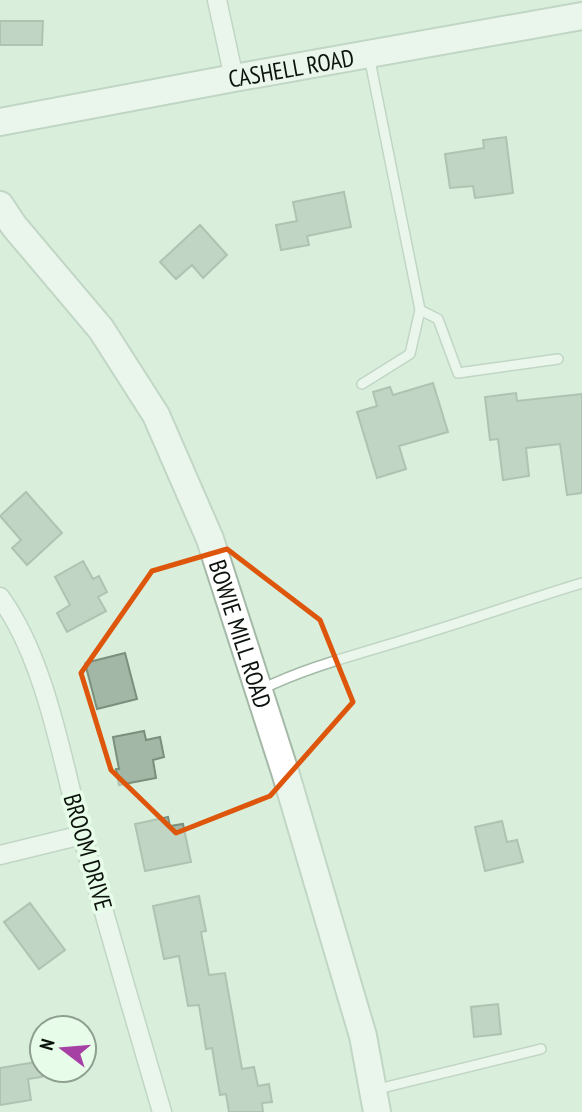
<svg xmlns="http://www.w3.org/2000/svg" width="582" height="1112" font-family="'PT Sans Narrow',sans-serif">
  <rect width="100%" height="100%" fill="#d9efdc"/>
  <path fill="#a2b7a5" stroke="#7b8f7d" stroke-width="2" d="M 0,21 L 43,21 L 42,45 L 0,45 Z
    M 506,137 L 513,193 L 475,198 L 473,186 L 450,188 L 445,154 L 484,148 L 483,140 Z
    M 344,192 L 351,227 L 307,236 L 309,245 L 281,250 L 276,225 L 297,221 L 293,202 Z
    M 200,225 L 227,255 L 203,278 L 192,265 L 176,279 L 160,262 Z
    M 433,383 L 448,432 L 399,446 L 406,469 L 377,478 L 357,412 L 377,406 L 373,392 L 390,387 L 393,395 Z
    M 516,393 L 517,401 L 582,394 L 582,493 L 567,495 L 560,444 L 526,448 L 529,476 L 503,480 L 498,439 L 490,440 L 485,397 Z
    M 26,492 L 62,533 L 27,565 L 12,548 L 21,540 L 0,516 Z
    M 83,561 L 93,579 L 99,576 L 107,592 L 98,597 L 106,611 L 67,632 L 57,613 L 70,605 L 55,577 Z
    M 125,653 L 137,699 L 97,709 L 85,663 Z
    M 144,731 L 146,740 L 160,737 L 164,757 L 153,760 L 156,778 L 119,785 L 116,769 L 119,769 L 113,737 Z
    M 168,817 L 170,826 L 183,824 L 191,862 L 145,871 L 135,824 Z
    M 502,821 L 507,842 L 517,840 L 523,862 L 485,871 L 475,827 Z
    M 199,896 L 206,931 L 201,932 L 209,975 L 225,973 L 242,1069 L 254,1067 L 258,1086 L 269,1084 L 272,1102 L 262,1103 L 263,1112 L 229,1112 L 226,1094 L 220,1095 L 212,1048 L 206,1049 L 199,1005 L 188,1006 L 179,956 L 164,959 L 153,906 Z
    M 30,903 L 65,950 L 39,969 L 4,922 Z
    M 498,1004 L 501,1034 L 474,1037 L 471,1007 Z
    M 42,1061 L 42,1077 L 28,1079 L 31,1100 L 0,1105 L 0,1068 Z"/>
  <g fill="none" stroke-linecap="round" stroke-linejoin="round">
    <defs>
      <path id="lane" d="M 369,56 L 420,310 L 438,319 L 458,373 L 558,359
        M 362,384 L 410,354 L 420,310
        M 260,690 C 313,664 368,652 423,634 C 476,618 529,599 582,583
        M 374,1090 L 541,1049"/>
      <path id="street" d="M 217,0 L 234,78
        M 0,597 C 45,658 62,759 81,832 C 107,925 135,1019 162,1112
        M 0,855 L 82,835"/>
      <g id="secondary">
        <path id="s1" d="M 0,122 L 234,78 L 582,16"/>
        <path id="s2" d="M 0,205 L 14,226 L 101,329 L 156,415 L 210,539 L 286,775 L 363,1036 L 377,1112"/>
      </g>
    </defs>
    <use href="#lane" stroke="#a4b9a7" stroke-width="12"/>
    <use href="#street" stroke="#a4b9a7" stroke-width="21"/>
    <use href="#secondary" stroke="#a4b9a7" stroke-width="30"/>
    <use href="#lane" stroke="#fff" stroke-width="9"/>
    <use href="#street" stroke="#fff" stroke-width="18"/>
    <use href="#secondary" stroke="#fff" stroke-width="26"/>
  </g>
  <path d="M0 0H582V1112H0ZM 227,549 L 320,620 L 353,702 L 270,796 L 176,833 L 111,770 L 81,673 L 152,571 Z" fill="#d9efdc" fill-opacity=".55" fill-rule="evenodd"/>
  <path fill="none" stroke="#dd560c" stroke-width="5" stroke-linejoin="round" d="M 227,549 L 320,620 L 353,702 L 270,796 L 176,833 L 111,770 L 81,673 L 152,571 Z"/>
  <g text-anchor="middle" dominant-baseline="central" stroke-width="7" stroke-linejoin="round" paint-order="stroke">
    <g font-size="24" fill="#0c130d" stroke="#e7fde9">
      <text stroke="none"><textPath href="#s1" startOffset="296">CASHELL ROAD</textPath></text>
      <text stroke="none"><textPath href="#s2" startOffset="497">BOWIE MILL ROAD</textPath></text>
      <text transform="translate(88 852) rotate(74)">BROOM DRIVE</text>
    </g>
  </g>
  <g transform="translate(63 1049) rotate(286)"><circle r="33" fill="#e7fde9" stroke="#8f9f91" stroke-width="2"/>
  <path d="M0-5L12 26L0 18L-12 26Z" fill="#a740a4"/>
  <text y="-10" font-size="19" font-weight="bold" text-anchor="middle" fill="#0c130d">N</text>
  </g>
</svg>
